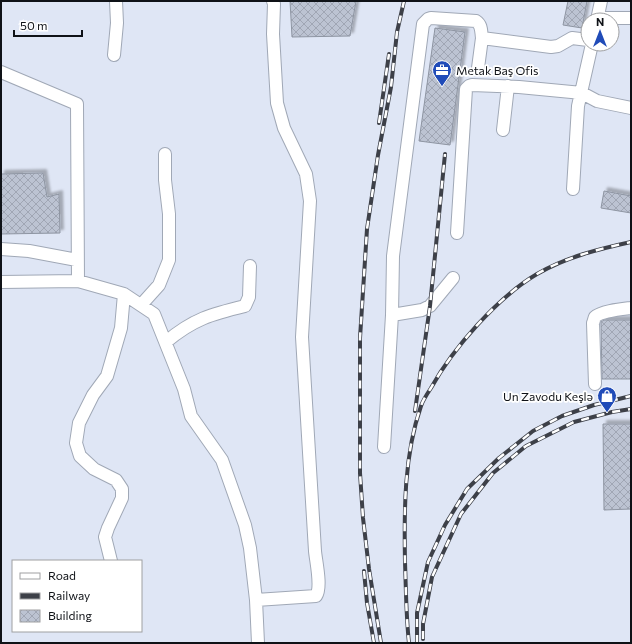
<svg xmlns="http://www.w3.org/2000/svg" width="632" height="644" font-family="Commissioner,sans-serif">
  <defs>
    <pattern id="building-cross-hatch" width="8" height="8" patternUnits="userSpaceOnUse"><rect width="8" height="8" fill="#bcc3d2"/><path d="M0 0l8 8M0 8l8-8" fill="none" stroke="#a0a6b4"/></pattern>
    <filter id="shadow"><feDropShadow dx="3.5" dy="-3.5" stdDeviation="1" flood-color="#0004"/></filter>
  </defs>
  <rect width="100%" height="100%" fill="#dfe6f5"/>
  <path fill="url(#building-cross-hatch)" stroke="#8e95a2" filter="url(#shadow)" d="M 290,1 L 356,1 L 350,36 L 292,37 Z
    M 568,1 L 587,1 L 582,28 L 563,25 Z
    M 435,28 L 465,32 L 450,145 L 419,141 Z
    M 43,173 L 47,197 L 59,194 L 60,233 L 1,234 L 1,174 Z
    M 604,191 L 631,196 L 631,213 L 601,208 Z
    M 604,320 L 631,320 L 631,379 L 602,379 L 601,324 L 601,322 Z
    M 603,424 L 631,424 L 631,509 L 604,510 Z"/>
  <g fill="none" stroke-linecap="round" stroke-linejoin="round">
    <defs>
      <path id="minor" d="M 598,18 L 631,18
        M 597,20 L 601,1
        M 114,55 L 117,23 L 116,1
        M 478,68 L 482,38
        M 1,72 L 77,104 L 78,281
        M 503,130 L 508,86
        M 573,189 L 578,106 L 592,44
        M 457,233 L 466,89 L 469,86 L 472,85 L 519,87 L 582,93 L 597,101 L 631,108
        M 1,249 L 29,251 L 77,260
        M 1,282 L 78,281 L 124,294 L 154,314 L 184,389 L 191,416 L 222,460 L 245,525 L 250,548 L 256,600 L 258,643
        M 141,305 L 159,285 L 169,260 L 169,214 L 165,180 L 165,154
        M 392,315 L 422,310 L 430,306 L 453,278
        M 166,342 C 193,319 212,314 245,306 L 249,297 L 250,266
        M 595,384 L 593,323 C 594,321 594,319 595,317 C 601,311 623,309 631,308
        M 384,447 L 392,315 L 393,256 L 423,24 L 428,19 L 431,18 L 476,21 C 482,25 481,31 482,38 L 551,47 L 558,46 L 572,38 L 588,40
        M 111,561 L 105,537 L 108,528 L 122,498 L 122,489 L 116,480 L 94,469 L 80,456 L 76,443 L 79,423 L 93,395 L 107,376 L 121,328 L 124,294
        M 256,600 L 316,596 C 322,587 316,562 315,551 L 302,337 L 310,201 L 306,174 L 284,128 L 277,103 L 273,34 L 274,4 L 273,1"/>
    </defs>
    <use href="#minor" stroke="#a0a8b6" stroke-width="14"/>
    <use href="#minor" stroke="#fff" stroke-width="12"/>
    <defs>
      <path id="rail" d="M 379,123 L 389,54
        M 415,411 L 430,306 L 445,154
        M 364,571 L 367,603 L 374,643
        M 423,639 L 423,624 L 432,577 L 461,514 L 493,473 L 526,446 L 574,422 L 612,412 L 631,409
        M 381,643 L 369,569 L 363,518 L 360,473 L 360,338 L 367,229 L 378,155 L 391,87 L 397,32 L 404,1
        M 409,643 C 406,616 406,589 405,562 C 404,510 404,455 421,406 C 423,400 427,394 431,388 C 453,348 498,297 537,274 C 566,257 599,249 631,242
        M 417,643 L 417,613 L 428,562 L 445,525 L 467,489 L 499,458 L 533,431 L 562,416 L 594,405 L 631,396"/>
    </defs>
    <use href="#rail" stroke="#3d4048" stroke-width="4"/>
    <use href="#rail" stroke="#fff" stroke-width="2.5" stroke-dasharray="8" stroke-linecap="butt"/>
  </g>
  <defs>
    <symbol id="office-pin" viewBox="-11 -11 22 30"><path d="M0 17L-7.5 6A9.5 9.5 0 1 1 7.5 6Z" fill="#204bb8" stroke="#fff"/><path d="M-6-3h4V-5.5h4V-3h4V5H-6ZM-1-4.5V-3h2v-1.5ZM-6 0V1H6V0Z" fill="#fff"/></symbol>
    <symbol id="shop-pin" viewBox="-11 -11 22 30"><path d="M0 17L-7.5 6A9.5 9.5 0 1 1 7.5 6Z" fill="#204bb8" stroke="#fff"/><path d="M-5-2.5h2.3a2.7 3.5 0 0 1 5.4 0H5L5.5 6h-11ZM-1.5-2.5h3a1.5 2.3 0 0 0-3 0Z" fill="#fff"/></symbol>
  </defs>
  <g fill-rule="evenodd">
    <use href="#office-pin" x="431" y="59" width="22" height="30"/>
    <use href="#shop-pin" x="596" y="385" width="22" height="30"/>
  </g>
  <g text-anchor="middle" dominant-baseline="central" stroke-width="3.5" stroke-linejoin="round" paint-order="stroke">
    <g font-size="12" fill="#0f1217" stroke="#fff" text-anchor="start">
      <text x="456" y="70">Metak Baş Ofis</text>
      <text x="593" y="396" text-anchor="end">Un Zavodu Keşlə</text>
    </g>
  </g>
  <rect width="632" height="644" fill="none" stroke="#0f1217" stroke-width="4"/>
  <rect x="12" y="560" width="130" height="72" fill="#ffffff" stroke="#9fa0a2"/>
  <rect x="20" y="573" width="20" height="6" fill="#ffffff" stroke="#9fa0a2"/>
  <text x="48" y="580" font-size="12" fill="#0f1217">Road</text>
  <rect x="20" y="593" width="20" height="6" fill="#3d4048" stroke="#9fa0a2"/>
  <text x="48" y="600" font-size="12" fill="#0f1217">Railway</text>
  <rect x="20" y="610" width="20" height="12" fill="url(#building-cross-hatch)" stroke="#9fa0a2"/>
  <text x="48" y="620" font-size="12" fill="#0f1217">Building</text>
  <g transform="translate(600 32)"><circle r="19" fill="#ffffff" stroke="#9fa0a2"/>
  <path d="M0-3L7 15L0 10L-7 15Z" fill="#204bb8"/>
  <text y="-6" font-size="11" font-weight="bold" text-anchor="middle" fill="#0f1217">N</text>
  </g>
  <path d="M14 30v6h68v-6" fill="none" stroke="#0f1217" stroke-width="2"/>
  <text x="20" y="30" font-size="12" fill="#0f1217" stroke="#ffffff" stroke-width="3" paint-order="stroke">50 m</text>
</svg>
